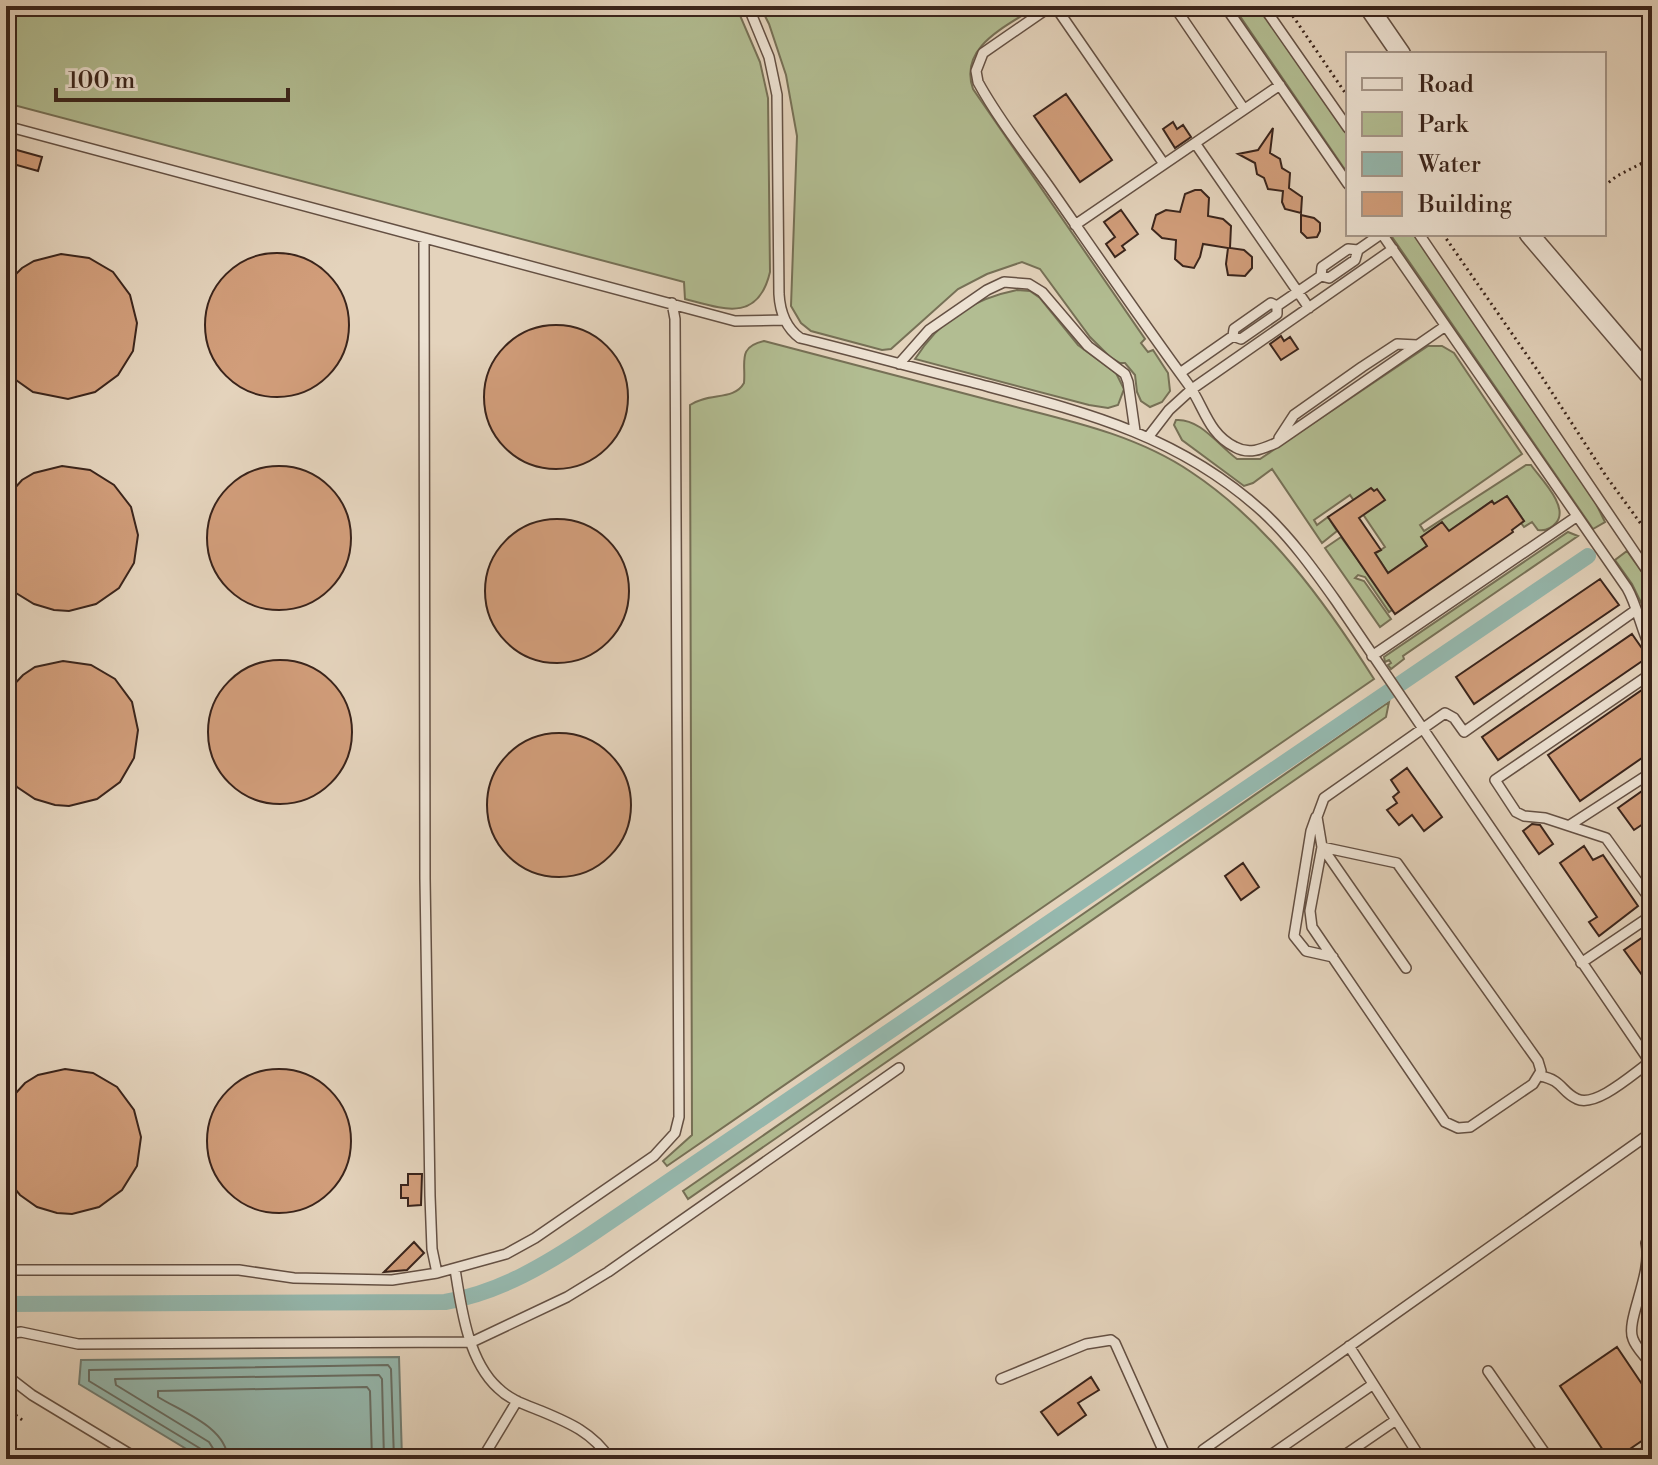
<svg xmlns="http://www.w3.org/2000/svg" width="1658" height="1465" font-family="'Libre Bodoni',serif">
  <rect width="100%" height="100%" fill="#e4d3bc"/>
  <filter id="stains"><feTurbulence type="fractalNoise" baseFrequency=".0025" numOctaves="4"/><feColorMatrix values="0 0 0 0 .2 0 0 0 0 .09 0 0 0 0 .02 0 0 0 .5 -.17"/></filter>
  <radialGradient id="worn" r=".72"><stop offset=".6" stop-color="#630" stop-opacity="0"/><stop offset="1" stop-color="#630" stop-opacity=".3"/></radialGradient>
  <path fill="#b2bd92" stroke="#767056" stroke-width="2" d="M 6,6 L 736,6 L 760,62 L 768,98 L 770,272 C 758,323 723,309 685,299 L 684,282 L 6,103 Z
    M 760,6 L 1037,6 C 1008,26 958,46 973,89 L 1145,339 L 1141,343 L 1148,352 L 1153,350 L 1168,373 L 1170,391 L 1162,402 L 1150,407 L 1141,401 L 1137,392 L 1135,375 L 1125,363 L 1120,363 L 1110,357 L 1090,337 L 1040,269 L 1022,262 L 987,274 L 958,289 L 891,349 L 882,350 L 811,331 L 801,323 L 791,306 L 797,136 L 786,75 L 769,24 Z
    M 1233,6 L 1259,6 L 1348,136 L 1348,174 Z
    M 1390,234 L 1415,234 L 1584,479 L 1605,522 L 1593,529 Z
    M 1017,290 L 1030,291 L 1040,298 L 1078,345 L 1116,373 L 1124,389 L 1118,405 L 1108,408 L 1089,405 L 915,359 C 940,320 972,299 1017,290 Z
    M 764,341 C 840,361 917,381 993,401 C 1060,419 1132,432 1191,472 C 1268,523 1325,602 1374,679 L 667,1166 L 663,1161 L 692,1135 L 690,405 C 709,392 734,401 744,383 C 746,362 737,347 764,341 Z
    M 1428,346 L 1442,346 L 1454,353 L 1522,454 L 1420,525 L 1424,531 L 1526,465 L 1531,465 C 1540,478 1570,507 1556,523 C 1551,529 1545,531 1538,530 L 1532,522 L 1524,527 L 1521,523 L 1524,521 L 1507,496 L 1494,504 L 1492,501 L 1449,531 L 1442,523 L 1427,546 L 1388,573 L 1380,561 L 1392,610 L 1389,612 L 1365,577 L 1358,575 L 1355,578 L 1364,581 L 1391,619 L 1380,627 L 1325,548 L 1341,537 L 1364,568 L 1369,558 L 1385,547 L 1350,495 L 1314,520 L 1317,525 L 1328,517 L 1337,531 L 1322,543 L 1272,469 L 1253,483 L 1244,486 L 1182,440 L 1174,425 L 1176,420 C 1200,418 1219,446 1237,459 L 1260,459 Z
    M 1568,532 L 1578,536 L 1403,656 L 1404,659 L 1391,669 L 1388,665 L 1391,663 L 1389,660 L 1385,662 L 1384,657 Z
    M 1627,551 L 1652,586 L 1652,615 L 1648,617 L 1632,584 L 1615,560 Z
    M 1389,702 L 1386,717 L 688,1199 L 683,1191 Z"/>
  <path fill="#95b8ae" stroke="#717d73" stroke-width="2" d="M 399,1357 L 402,1459 L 203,1459 L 79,1384 L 81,1360 Z"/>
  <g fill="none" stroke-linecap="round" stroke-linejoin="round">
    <path stroke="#686e64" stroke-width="2" d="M 205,1459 L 201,1449 L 89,1381 L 89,1370 L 388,1365 L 391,1369 L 394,1459
      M 216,1459 L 214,1450 L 209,1442 L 116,1385 L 115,1379 L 379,1375 L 382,1379 L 384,1459
      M 228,1459 C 226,1427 182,1412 158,1397 L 158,1391 L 367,1387 L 370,1391 L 372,1459"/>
    <path stroke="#95b8ae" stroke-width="16" d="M 6,1304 L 445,1302 C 501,1292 547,1264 593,1233 L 1588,556
      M 6,1458 L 8,1459"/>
  </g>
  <path fill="#d19d7a" stroke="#3a241b" stroke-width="2" d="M 1066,94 L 1112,160 L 1080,182 L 1034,116 Z
    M 1173,122 L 1177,129 L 1183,125 L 1191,137 L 1175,148 L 1163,129 Z
    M 1273,128 L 1270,153 L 1280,159 L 1282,168 L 1290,173 L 1289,188 L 1302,197 L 1301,213 L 1285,209 L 1282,202 L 1283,191 L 1268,189 L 1264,178 L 1257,174 L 1255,163 L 1238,154 L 1258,150 Z
    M 6,147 L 42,157 L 38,171 L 6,162 Z
    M 1195,190 L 1201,190 L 1209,198 L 1208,216 L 1223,219 L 1231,226 L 1230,248 L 1244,250 L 1252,257 L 1252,268 L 1245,276 L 1228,275 L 1226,264 L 1228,248 L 1203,244 L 1200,257 L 1194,268 L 1183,266 L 1175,259 L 1176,240 L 1162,238 L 1152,229 L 1156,215 L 1166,210 L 1180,212 L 1185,194 Z
    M 1121,210 L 1138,234 L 1122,246 L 1125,250 L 1115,257 L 1106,244 L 1115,237 L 1104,222 Z
    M 1301,215 L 1314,218 L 1320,223 L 1320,231 L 1317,237 L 1307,238 L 1301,232 Z
    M205 325a72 72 0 1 1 144 0a72 72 0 1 1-144 0Z
    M 61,254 L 89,258 L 113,272 L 130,295 L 137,323 L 133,351 L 118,375 L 95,392 L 68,399 L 33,392 L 16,380 L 6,370 L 6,284 L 22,268 L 34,261 Z
    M484 397a72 72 0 1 1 144 0a72 72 0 1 1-144 0Z
    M 1281,336 L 1284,341 L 1290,337 L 1298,349 L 1281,360 L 1270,344 Z
    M207 538a72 72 0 1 1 144 0a72 72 0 1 1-144 0Z
    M 62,466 L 90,470 L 114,485 L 131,507 L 138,535 L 134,563 L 119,588 L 96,604 L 69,611 L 54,610 L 34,604 L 16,593 L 6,581 L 6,498 L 22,480 L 34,473 Z
    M 1371,488 L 1374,491 L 1377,489 L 1385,500 L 1359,518 L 1381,550 L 1375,553 L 1388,573 L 1427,546 L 1421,537 L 1442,522 L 1449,531 L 1492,501 L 1494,504 L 1507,496 L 1524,521 L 1512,530 L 1513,532 L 1395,614 L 1328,517 Z
    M485 591a72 72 0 1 1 144 0a72 72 0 1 1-144 0Z
    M 1600,579 L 1619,605 L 1474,704 L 1456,677 Z
    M 1632,634 L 1648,657 L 1498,760 L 1482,737 Z
    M208 732a72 72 0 1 1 144 0a72 72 0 1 1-144 0Z
    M 63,661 L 91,665 L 115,679 L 132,702 L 138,730 L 134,758 L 120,782 L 97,799 L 69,806 L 55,805 L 35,799 L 17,787 L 6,774 L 6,693 L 23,675 L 35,667 Z
    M 1652,683 L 1652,751 L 1580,801 L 1548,755 Z
    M487 805a72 72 0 1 1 144 0a72 72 0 1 1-144 0Z
    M 1407,768 L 1442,817 L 1424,831 L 1412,815 L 1399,825 L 1387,810 L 1397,803 L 1393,797 L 1399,792 L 1391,780 Z
    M 1652,784 L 1652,818 L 1634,830 L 1618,808 Z
    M 1532,824 L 1540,825 L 1553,844 L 1539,854 L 1523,831 Z
    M 1584,846 L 1593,860 L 1603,855 L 1638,906 L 1599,936 L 1589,922 L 1597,917 L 1560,863 Z
    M 1243,863 L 1259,887 L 1241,900 L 1225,876 Z
    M 1652,931 L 1652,989 L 1624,950 Z
    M207 1141a72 72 0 1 1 144 0a72 72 0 1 1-144 0Z
    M 65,1069 L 93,1073 L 117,1087 L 134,1110 L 141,1137 L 137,1166 L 122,1190 L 99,1207 L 72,1214 L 57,1213 L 37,1207 L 20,1195 L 6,1178 L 6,1104 L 25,1083 L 38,1075 Z
    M 408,1174 L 422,1174 L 421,1205 L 408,1206 L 408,1198 L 401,1198 L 401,1185 L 408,1185 Z
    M 414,1242 L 424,1253 L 407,1270 L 384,1272 Z
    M 1617,1347 L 1652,1399 L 1652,1434 L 1615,1459 L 1609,1459 L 1560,1386 Z
    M 1091,1377 L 1099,1390 L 1078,1403 L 1086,1415 L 1058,1435 L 1041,1412 Z"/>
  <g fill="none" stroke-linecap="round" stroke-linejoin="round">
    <defs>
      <path id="service" d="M 748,6 L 769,57 L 777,95 L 779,294 C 780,312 785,327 800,338 C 857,352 914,368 971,382 C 1080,411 1176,433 1263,512 C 1291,538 1314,570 1336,601 L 1652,1065
        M 1051,6 L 983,53 L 976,71 L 978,82 C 998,119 1026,154 1050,188 C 1096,254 1141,320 1188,384 C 1204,406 1208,434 1235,447 C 1249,455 1262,449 1276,443 L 1444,327
        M 1055,6 L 1164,164
        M 1174,6 L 1244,109
        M 1225,6 L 1348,184
        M 1263,6 L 1348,128
        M 6,126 L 735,321 L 785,320
        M 1195,143 L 1309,308
        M 1075,225 L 1280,85
        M 1382,234 L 1627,588 C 1638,607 1641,631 1652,651
        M 1419,234 L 1652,578
        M 424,240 L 425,879 L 430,1196 L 432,1249 L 437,1273
        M 1321,276 L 1329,278 L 1355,260 L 1358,250
        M 1233,336 L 1241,339 L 1277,314 L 1277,306
        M 899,364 L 929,330 L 987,290 L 1004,282 L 1029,284 L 1042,292 L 1088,346 L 1125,374 L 1128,382 L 1135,431
        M 1180,373 L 1233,336 L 1234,329 L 1271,303 L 1277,306 L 1321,276 L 1322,267 L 1348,249 L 1358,250 L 1381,234
        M 1149,436 L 1169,410 L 1192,389 L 1393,249
        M 1279,438 L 1294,415 L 1362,367 L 1397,344 L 1417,345
        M 1372,656 L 1576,517
        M 1652,673 L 1495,780 L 1516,812 L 1524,816 L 1545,818 L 1606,838 L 1652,902
        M 1316,817 L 1311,831 L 1294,936 L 1306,951 L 1333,957
        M 1570,825 L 1652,772
        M 1322,847 L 1397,863 L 1538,1061 L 1541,1071 L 1533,1084 L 1470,1127 L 1458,1128 L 1445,1122 L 1312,927 L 1310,911 Z
        M 1581,963 L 1652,915
        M 1406,968 L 1322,847 L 1317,817 L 1324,798 L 1445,713 L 1454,718 L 1464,732 L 1636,610
        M 1540,1076 C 1563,1080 1561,1092 1577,1099 C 1596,1108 1634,1073 1650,1062
        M 1646,1243 C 1653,1274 1625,1321 1633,1339 C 1636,1348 1646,1357 1652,1366
        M 455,1269 C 461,1307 468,1361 498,1388 C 510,1400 526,1405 541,1411 C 570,1423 593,1433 610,1459
        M 6,1270 L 239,1270 L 294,1278 L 392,1280 L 437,1273 L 506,1254 L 535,1238 L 654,1156 L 675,1133 L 679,1117 L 675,319 L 672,303
        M 6,1334 L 21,1332 L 78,1344 L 472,1342 L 567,1297 L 608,1272 L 899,1068
        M 1349,1346 L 1421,1459
        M 1488,1371 L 1549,1459
        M 6,1375 L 32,1395 L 138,1459
        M 1001,1379 L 1086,1344 L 1111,1340 L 1115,1343 L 1167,1459
        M 482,1459 L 517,1401
        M 1200,1459 L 1203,1450 L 1652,1132
        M 1265,1459 L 1372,1385
        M 1339,1459 L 1396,1420
        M 1635,1459 L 1652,1447"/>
      <path id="minor" d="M 1368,6 L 1401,54
        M 1529,234 L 1652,378"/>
    </defs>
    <use href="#service" stroke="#645043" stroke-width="12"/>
    <use href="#minor" stroke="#645043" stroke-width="21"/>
    <path stroke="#3a241b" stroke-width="3" stroke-dasharray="2 4" stroke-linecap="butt" d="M 1286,6 L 1348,97
      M 1604,186 L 1617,176 L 1652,158
      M 1443,234 L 1540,374 L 1606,476 L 1652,539
      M 6,1408 L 25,1422"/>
    <use href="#service" stroke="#ede2d3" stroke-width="9"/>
    <use href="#minor" stroke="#ede2d3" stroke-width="18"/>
  </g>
  <rect width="1658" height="1465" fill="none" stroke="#e4d3bc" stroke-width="32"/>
  <rect x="8" y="8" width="1642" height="1449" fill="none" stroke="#3a241b" stroke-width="4"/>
  <rect x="16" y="16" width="1626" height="1433" fill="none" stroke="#3a241b" stroke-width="2"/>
  <rect x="1346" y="52" width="260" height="184" fill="#ede2d3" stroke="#a59689" stroke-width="2"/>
  <rect x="1362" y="78" width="40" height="12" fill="#ede2d3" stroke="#a59689" stroke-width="2"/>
  <text x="1418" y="92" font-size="24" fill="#3a241b">Road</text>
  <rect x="1362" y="112" width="40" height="24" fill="#b2bd92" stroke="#a59689" stroke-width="2"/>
  <text x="1418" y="132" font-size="24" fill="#3a241b">Park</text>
  <rect x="1362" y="152" width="40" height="24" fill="#95b8ae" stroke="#a59689" stroke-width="2"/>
  <text x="1418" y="172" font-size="24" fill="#3a241b">Water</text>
  <rect x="1362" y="192" width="40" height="24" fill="#d19d7a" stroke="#a59689" stroke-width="2"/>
  <text x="1418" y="212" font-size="24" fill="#3a241b">Building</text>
  <path d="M56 88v12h232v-12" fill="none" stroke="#3a241b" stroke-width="4"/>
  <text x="68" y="88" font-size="24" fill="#3a241b" stroke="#ede2d3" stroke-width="6" paint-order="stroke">100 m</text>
  <rect width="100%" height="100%" filter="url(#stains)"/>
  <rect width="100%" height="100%" fill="url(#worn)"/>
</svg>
